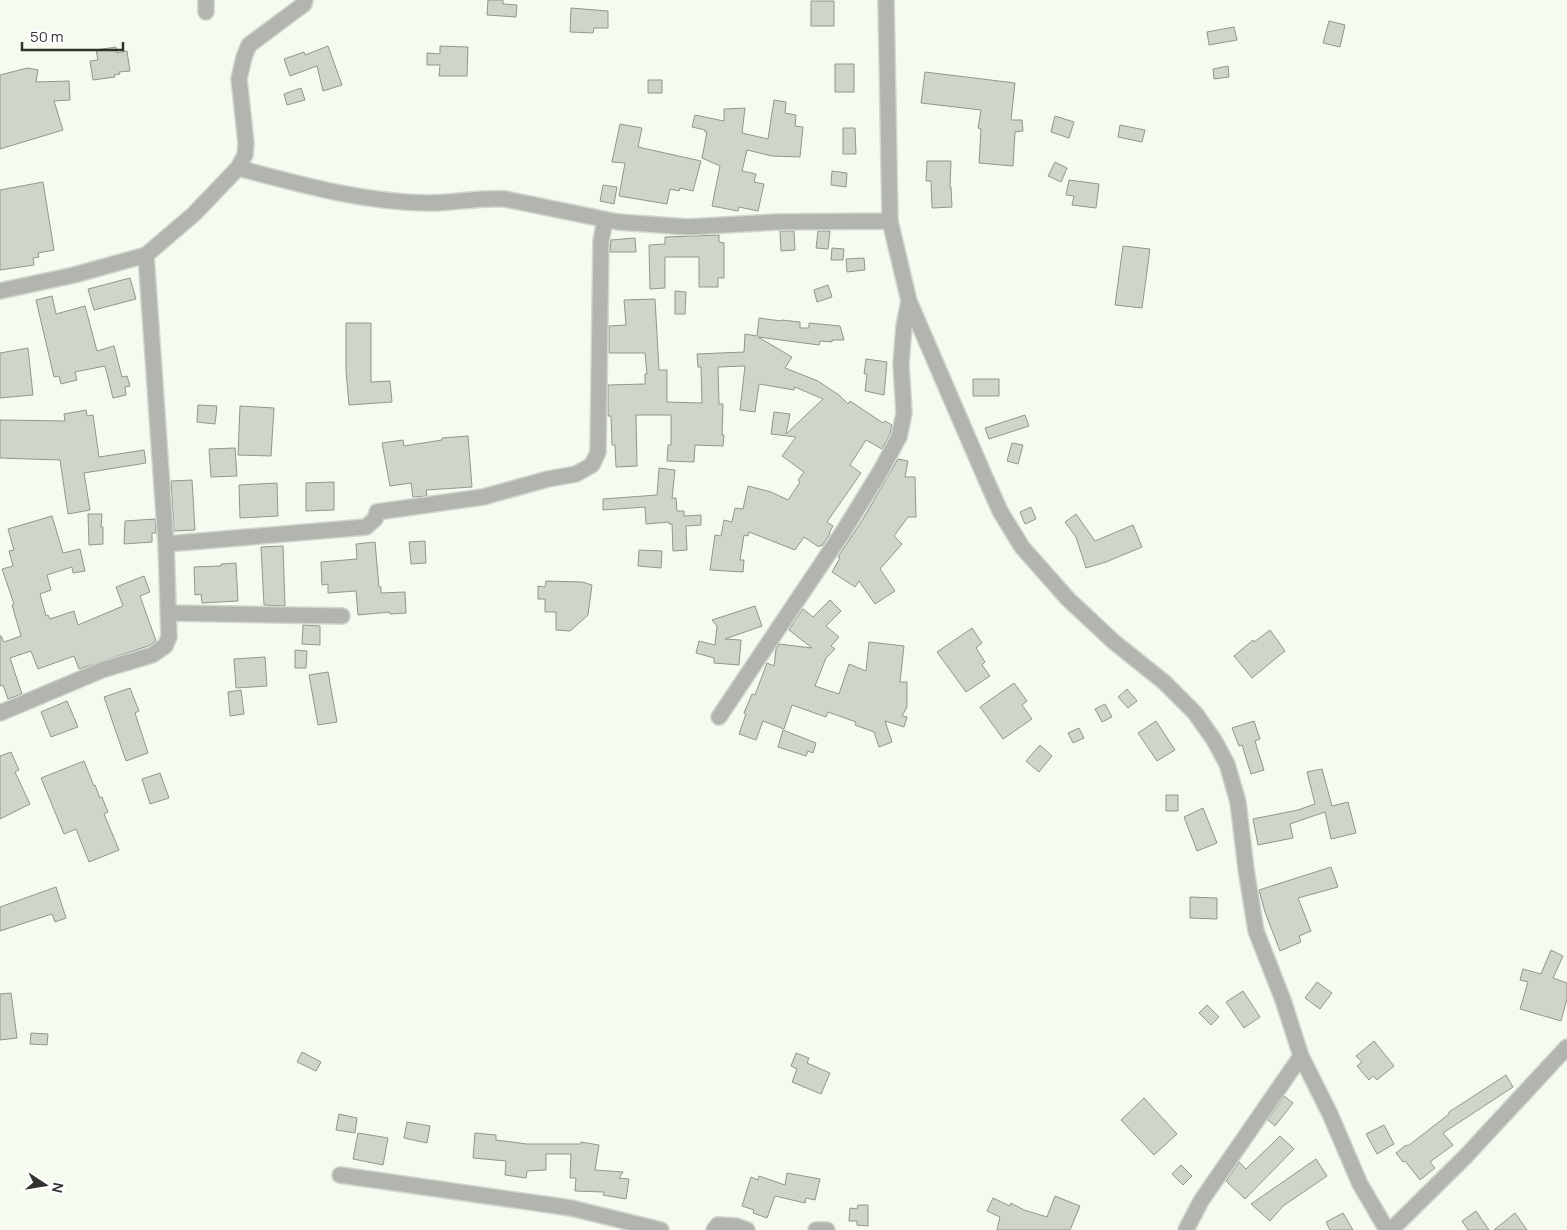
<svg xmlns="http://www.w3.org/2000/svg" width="1567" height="1230" font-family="Manrope,sans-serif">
  <rect width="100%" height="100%" fill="#f6fbf0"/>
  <path fill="#d0d5ca" stroke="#92978d" d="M 488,0 L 503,0 L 503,4 L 517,5 L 516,17 L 487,15 Z
    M 811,1 L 834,1 L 834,26 L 811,26 Z
    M 571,8 L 608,11 L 608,28 L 594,28 L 593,33 L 570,32 Z
    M 1329,21 L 1345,25 L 1340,47 L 1323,43 Z
    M 1234,27 L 1237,40 L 1209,45 L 1207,32 Z
    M 328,46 L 342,85 L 323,91 L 317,66 L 290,76 L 284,59 L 304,52 L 305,55 Z
    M 440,46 L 468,47 L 467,76 L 439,76 L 440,65 L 427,65 L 427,53 L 440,54 Z
    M 116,47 L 117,53 L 127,51 L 130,71 L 119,72 L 120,74 L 114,75 L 115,77 L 93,80 L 90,61 L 98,60 L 96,50 Z
    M 835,64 L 854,64 L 854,92 L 835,92 Z
    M 1228,66 L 1229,77 L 1214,79 L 1213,69 Z
    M 27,68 L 38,70 L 36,82 L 69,81 L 70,100 L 54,101 L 63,130 L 0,149 L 0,75 Z
    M 925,72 L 1015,83 L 1011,120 L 1022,120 L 1023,131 L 1015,132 L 1013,166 L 979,163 L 981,129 L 978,128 L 981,110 L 921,103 Z
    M 648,80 L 662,80 L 662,93 L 648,93 Z
    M 301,88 L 305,100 L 287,105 L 284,94 Z
    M 774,100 L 786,102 L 785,113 L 796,115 L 795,126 L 803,127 L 800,157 L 772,156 L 747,150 L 742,171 L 756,174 L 754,182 L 764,184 L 758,211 L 739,207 L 738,211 L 712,206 L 720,166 L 702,158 L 707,132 L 705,132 L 705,130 L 692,127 L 695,115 L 724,121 L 724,109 L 745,108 L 742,133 L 768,139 Z
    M 1055,116 L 1074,122 L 1069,138 L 1051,132 Z
    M 620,124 L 642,128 L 638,147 L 701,161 L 693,191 L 680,188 L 679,191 L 670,189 L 667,204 L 619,196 L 625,163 L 612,162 Z
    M 1120,125 L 1145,130 L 1142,142 L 1118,137 Z
    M 843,128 L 855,128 L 856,154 L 843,154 Z
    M 927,161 L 951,161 L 950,187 L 951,187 L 952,207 L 932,208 L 931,181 L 926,181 Z
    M 1055,162 L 1067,168 L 1061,182 L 1048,176 Z
    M 832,171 L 847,173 L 846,187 L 831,185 Z
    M 1069,180 L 1099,184 L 1096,208 L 1072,205 L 1074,196 L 1066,195 Z
    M 43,182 L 54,250 L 38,253 L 39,257 L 33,258 L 34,265 L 0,270 L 0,190 Z
    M 603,185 L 617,187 L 614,204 L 600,201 Z
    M 780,231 L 794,231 L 795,250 L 781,251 Z
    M 818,231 L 830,231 L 828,249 L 816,248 Z
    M 719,235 L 719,242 L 724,243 L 724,278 L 718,278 L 718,287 L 699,287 L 699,257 L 665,257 L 665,288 L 650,289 L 649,245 L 665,244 L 665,237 Z
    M 635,238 L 636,252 L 610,252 L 611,240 Z
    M 1123,246 L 1150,249 L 1142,308 L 1115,305 Z
    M 832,248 L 844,249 L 843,260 L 831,260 Z
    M 864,258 L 865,270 L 847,272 L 846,259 Z
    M 130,278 L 136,299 L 94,310 L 88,289 Z
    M 828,285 L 832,297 L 817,302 L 814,290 Z
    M 675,291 L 686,292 L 685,314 L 675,314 Z
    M 52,296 L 56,314 L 85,306 L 97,351 L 114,346 L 122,377 L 127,376 L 130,386 L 125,387 L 126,395 L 113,398 L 105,366 L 75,372 L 77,380 L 61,384 L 59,376 L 54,377 L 36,300 Z
    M 655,299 L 659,370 L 667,370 L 667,402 L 702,403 L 701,367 L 698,367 L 697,354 L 744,352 L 745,334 L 757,336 L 759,318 L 781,321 L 782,320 L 800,322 L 800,328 L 809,328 L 809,323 L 840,326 L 844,340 L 832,340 L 832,342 L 820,341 L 819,345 L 758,337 L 792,357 L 785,368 L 818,381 L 839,395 L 848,404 L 850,401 L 883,423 L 885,421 L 892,425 L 890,434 L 882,449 L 866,440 L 850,465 L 861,473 L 827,522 L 833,526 L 829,533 L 830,534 L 822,546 L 820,545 L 819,547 L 804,537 L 795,550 L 749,532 L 748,536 L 744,535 L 740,560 L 744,560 L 743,572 L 710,570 L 715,535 L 721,536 L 724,520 L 732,522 L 735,508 L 743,509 L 748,486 L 771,492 L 788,500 L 800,482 L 798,480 L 804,472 L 782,456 L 796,437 L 771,434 L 774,412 L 790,414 L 786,434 L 823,399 L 795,387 L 794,390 L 759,384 L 755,412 L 740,410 L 745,366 L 718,367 L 719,404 L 723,404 L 722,435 L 724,435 L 723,446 L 695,445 L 694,462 L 667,461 L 668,445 L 671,445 L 671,415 L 636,415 L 637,466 L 616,467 L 615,445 L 612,445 L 611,416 L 608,416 L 608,385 L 645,384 L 645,374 L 647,374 L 645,353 L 609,353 L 609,326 L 626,325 L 624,300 Z
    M 346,323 L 371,323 L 371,382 L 390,381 L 392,402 L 349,405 L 346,371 Z
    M 28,348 L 33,395 L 0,398 L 0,353 Z
    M 866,359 L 887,362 L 884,395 L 865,391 L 867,374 L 864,374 Z
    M 973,379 L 999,379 L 999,396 L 973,396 Z
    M 198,405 L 217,406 L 215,424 L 197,422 Z
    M 240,406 L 274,408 L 271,456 L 238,455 Z
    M 86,410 L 87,416 L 93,415 L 99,457 L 144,450 L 146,463 L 84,473 L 90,510 L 68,514 L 60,460 L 0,458 L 0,420 L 65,421 L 64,414 Z
    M 1025,415 L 1029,426 L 989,439 L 985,428 Z
    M 468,436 L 472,487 L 426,490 L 427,496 L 413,497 L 411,483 L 390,486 L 382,443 L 403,440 L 404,446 L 442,440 L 442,438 Z
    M 1012,443 L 1023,445 L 1018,464 L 1007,461 Z
    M 235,448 L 237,476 L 211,477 L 209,449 Z
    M 898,459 L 908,461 L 905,477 L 915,477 L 916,517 L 908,517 L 894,536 L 902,544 L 880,569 L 895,591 L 875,604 L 859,581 L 855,587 L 832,572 L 840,558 L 838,557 L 863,519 Z
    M 659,468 L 675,470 L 672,498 L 676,498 L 677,511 L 684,511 L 684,516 L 701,515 L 701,525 L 686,526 L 687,550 L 673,551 L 672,524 L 669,524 L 669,522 L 646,524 L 645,507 L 603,510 L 603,499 L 657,495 Z
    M 192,480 L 195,530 L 174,531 L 171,481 Z
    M 334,482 L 334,510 L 306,511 L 306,483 Z
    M 277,483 L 278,516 L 240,518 L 239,485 Z
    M 1031,507 L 1036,519 L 1025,524 L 1020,512 Z
    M 88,514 L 102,514 L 101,527 L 103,527 L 103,544 L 89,545 Z
    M 1076,514 L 1095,541 L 1133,525 L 1142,547 L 1106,562 L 1086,568 L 1076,537 L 1065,522 Z
    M 52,516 L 63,553 L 80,549 L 85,571 L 73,573 L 72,567 L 47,575 L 51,590 L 40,594 L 46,616 L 48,615 L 50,619 L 74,611 L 78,625 L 123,606 L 116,587 L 144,576 L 150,592 L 140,596 L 156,641 L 148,646 L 79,669 L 74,656 L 38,669 L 31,651 L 10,658 L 22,694 L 8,699 L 3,685 L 0,686 L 0,636 L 1,636 L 4,642 L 21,636 L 12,605 L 14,604 L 2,569 L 13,566 L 9,551 L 14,550 L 8,529 Z
    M 155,519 L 156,533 L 152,533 L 152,542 L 124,544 L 125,521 Z
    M 425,541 L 426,563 L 411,564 L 409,542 Z
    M 375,542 L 379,587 L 381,587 L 381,593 L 405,592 L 406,613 L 390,614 L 390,612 L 358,615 L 356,591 L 328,593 L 328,584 L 322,585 L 321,562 L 357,559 L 356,544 Z
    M 283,546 L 285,606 L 264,605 L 261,547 Z
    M 639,550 L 662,551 L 661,568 L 638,566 Z
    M 236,563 L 238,601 L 202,603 L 201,594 L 195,595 L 194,567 L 221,566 L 221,564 Z
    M 546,581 L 582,582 L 592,585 L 588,615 L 570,631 L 556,630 L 556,612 L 545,612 L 545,599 L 538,599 L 538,586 L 545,587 Z
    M 830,600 L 841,611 L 826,626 L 839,637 L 831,646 L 835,649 L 826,658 L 815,686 L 839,694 L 849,664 L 866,671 L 869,642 L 904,646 L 900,682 L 907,682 L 907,707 L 902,716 L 907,717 L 904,727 L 885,721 L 892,742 L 879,747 L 874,732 L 855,725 L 856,722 L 828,712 L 826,717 L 792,705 L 784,729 L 763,721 L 756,740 L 739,734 L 746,714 L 744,713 L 752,694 L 755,695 L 767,663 L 774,666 L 776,649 L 779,644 L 812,648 L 789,630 L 795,620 L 803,609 L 813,617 Z
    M 755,606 L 762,626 L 725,639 L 741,640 L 739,665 L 714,663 L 714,658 L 696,653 L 699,641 L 715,645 L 717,626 L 712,620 Z
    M 303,625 L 320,626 L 320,645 L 302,644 Z
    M 972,628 L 982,643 L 976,648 L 985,662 L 982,665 L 990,676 L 966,692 L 937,652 Z
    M 1270,630 L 1285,651 L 1252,678 L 1234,656 L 1253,640 L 1254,642 Z
    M 295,650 L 307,651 L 306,668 L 295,668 Z
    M 265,657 L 267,686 L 236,688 L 234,659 Z
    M 328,672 L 337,722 L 318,725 L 309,675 Z
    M 1014,683 L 1027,701 L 1022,705 L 1032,719 L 1003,739 L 980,707 Z
    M 130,688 L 139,711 L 135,713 L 148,753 L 126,761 L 104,697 Z
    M 1127,689 L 1137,701 L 1128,708 L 1118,697 Z
    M 241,690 L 244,714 L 230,716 L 228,692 Z
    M 67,701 L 78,727 L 51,737 L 41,712 Z
    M 1105,704 L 1112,717 L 1102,722 L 1095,709 Z
    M 1156,721 L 1175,750 L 1157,761 L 1138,733 Z
    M 1254,721 L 1260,739 L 1255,741 L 1264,770 L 1251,774 L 1242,745 L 1239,746 L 1232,728 Z
    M 1079,728 L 1084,738 L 1073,743 L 1068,733 Z
    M 783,730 L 816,743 L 813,753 L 808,751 L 806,756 L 778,747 Z
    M 1040,745 L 1052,756 L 1039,772 L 1026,761 Z
    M 11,752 L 19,770 L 15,772 L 30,804 L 0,819 L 0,756 Z
    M 84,761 L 94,786 L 95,785 L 100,798 L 102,797 L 108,812 L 104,814 L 119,850 L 89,862 L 76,829 L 64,834 L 41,778 Z
    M 1322,769 L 1332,806 L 1348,802 L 1356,833 L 1331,839 L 1325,812 L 1290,824 L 1293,838 L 1258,845 L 1253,819 L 1298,810 L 1315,804 L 1307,772 Z
    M 160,773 L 169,798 L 150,804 L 142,779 Z
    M 1166,795 L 1178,795 L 1178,811 L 1166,811 Z
    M 1203,808 L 1217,843 L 1197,851 L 1184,817 Z
    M 1331,867 L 1338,887 L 1298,898 L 1311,931 L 1299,936 L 1301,942 L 1280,951 L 1265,912 L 1259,890 Z
    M 56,887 L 66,918 L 55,922 L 52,914 L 0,931 L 0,907 Z
    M 1190,897 L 1217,898 L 1217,919 L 1190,918 Z
    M 1551,950 L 1563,956 L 1553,978 L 1567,983 L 1567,999 L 1561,1021 L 1520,1009 L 1528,982 L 1520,980 L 1523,969 L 1541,974 Z
    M 1317,982 L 1332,993 L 1320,1009 L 1305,998 Z
    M 1243,991 L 1260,1017 L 1244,1028 L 1226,1002 Z
    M 11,993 L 17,1038 L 0,1040 L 0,994 Z
    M 1207,1005 L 1219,1017 L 1211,1025 L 1199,1013 Z
    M 31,1033 L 48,1034 L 47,1045 L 30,1044 Z
    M 1374,1041 L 1394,1066 L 1377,1080 L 1373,1076 L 1369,1080 L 1357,1066 L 1362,1062 L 1356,1056 Z
    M 302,1052 L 321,1062 L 316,1071 L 297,1062 Z
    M 796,1053 L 809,1058 L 807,1063 L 830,1073 L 821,1094 L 792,1082 L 797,1069 L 791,1066 Z
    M 1506,1075 L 1513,1087 L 1443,1133 L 1453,1145 L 1430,1162 L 1435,1168 L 1420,1180 L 1405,1161 L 1403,1162 L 1396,1153 L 1406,1145 L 1408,1146 L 1449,1114 L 1449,1112 Z
    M 1284,1096 L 1293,1103 L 1275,1126 L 1268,1120 Z
    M 1144,1098 L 1177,1134 L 1154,1155 L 1121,1120 Z
    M 339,1114 L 357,1118 L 355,1133 L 336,1130 Z
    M 407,1122 L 430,1126 L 427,1143 L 404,1138 Z
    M 1384,1125 L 1394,1144 L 1377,1154 L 1366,1134 Z
    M 358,1133 L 388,1138 L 383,1165 L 353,1159 Z
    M 475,1133 L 496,1135 L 496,1140 L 527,1144 L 581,1144 L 581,1142 L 599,1145 L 595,1170 L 623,1172 L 619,1178 L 629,1179 L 626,1199 L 603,1195 L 604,1192 L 575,1191 L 576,1178 L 570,1178 L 571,1154 L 546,1154 L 546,1170 L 527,1171 L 526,1178 L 505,1175 L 506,1161 L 473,1158 Z
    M 1280,1136 L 1294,1149 L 1245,1199 L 1226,1181 L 1239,1162 L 1246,1169 Z
    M 1316,1159 L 1327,1176 L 1283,1206 L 1270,1221 L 1251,1204 Z
    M 1181,1165 L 1192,1176 L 1183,1185 L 1172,1174 Z
    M 787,1173 L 820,1179 L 815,1200 L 806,1198 L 805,1203 L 775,1196 L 767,1218 L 753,1213 L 754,1210 L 742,1206 L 751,1177 L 758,1180 L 759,1176 L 785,1185 Z
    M 1055,1196 L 1080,1206 L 1070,1230 L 997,1230 L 1000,1217 L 987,1211 L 993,1198 L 1010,1206 L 1011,1203 L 1024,1210 L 1047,1217 Z
    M 858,1205 L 868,1205 L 868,1226 L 857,1225 L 857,1221 L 849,1221 L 850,1208 L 857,1209 Z
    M 1476,1211 L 1489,1230 L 1468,1230 L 1462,1221 Z
    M 1343,1213 L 1353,1230 L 1330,1230 L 1326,1222 Z
    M 1515,1213 L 1527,1230 L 1494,1230 Z"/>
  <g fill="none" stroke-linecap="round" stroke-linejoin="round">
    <defs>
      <path id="minor" d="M 886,0 L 890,221 L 909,301 L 981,468 L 1000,511 L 1022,547 L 1068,599 L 1114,642 L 1164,682 L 1195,713 L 1214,740 L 1227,764 L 1238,802 L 1246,869 L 1256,931 L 1283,1000 L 1301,1056 L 1330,1114 L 1360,1184 L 1387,1230
        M 206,12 L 206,0
        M 238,168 C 302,185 362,202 429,203 C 455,203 480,197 505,199 L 618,222 L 688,227 L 776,222 L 890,221
        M 0,291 L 74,275 L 146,255 L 194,214 L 238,168 L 245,155 L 246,143 L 239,79 L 244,57 L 249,45 L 304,4 L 305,0
        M 166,544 L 366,527 L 375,519 L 377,512 L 483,497 L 548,479 L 576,474 L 592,465 L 598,452 L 601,241 L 605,220
        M 168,613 L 342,616
        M 0,713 L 102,670 L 152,655 L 165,646 L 169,637 L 166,544 L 146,255
        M 719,717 L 843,532 L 880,472 L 899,437 L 904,413 L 901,364 L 904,326 L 909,301
        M 340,1175 L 571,1208 L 661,1230
        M 714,1230 L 718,1225 L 736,1226 L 747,1230
        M 816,1230 L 827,1230
        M 1186,1230 L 1201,1201 L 1301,1056
        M 1391,1230 L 1466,1156 L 1567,1047"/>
    </defs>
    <use href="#minor" stroke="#d2d7cd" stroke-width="18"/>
    <use href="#minor" stroke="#b2b4af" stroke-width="15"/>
  </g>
  <g transform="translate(45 1185) rotate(102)" stroke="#ffffff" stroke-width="4" paint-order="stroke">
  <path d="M0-4L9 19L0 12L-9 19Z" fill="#30322e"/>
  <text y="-8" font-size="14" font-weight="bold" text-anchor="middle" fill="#30322e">N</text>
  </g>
  <path d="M22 42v8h101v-8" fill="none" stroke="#30322e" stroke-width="2.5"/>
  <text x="30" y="42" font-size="15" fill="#30322e" stroke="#ffffff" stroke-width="4" paint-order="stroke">50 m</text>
</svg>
